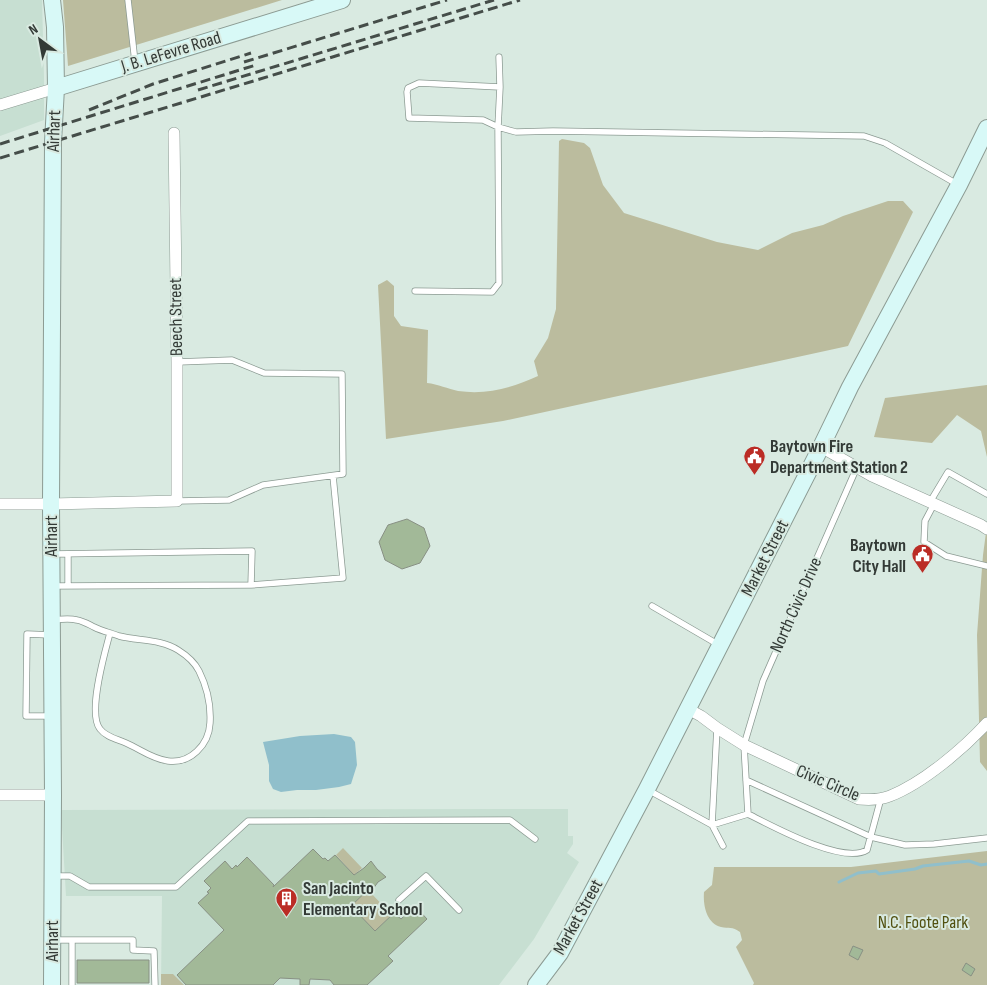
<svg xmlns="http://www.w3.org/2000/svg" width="987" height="985" font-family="'Sofia Sans Condensed',sans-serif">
  <rect width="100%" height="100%" fill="#d9eae1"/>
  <path fill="#c7dfd2" d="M 0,0 L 42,0 L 44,77 L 44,120 L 0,136 Z
    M 568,809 L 568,836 L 573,836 L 573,844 L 567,853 L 579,862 L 534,939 L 499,985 L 161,985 L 162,896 L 66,896 L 61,810 Z"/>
  <path fill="#bbbc9e" d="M 63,0 L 282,0 L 68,66 Z
    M 562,139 L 584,143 L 590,148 L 603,185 L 624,213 L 717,242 L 758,250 L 792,233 L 823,225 L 843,216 L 888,201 L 903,201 L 913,212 L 848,346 L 503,421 L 386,439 L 378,285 L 387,280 L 394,286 L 394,316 L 401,326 L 428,330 L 427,383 C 438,384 448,389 458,391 C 487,395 512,388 538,376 L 534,361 L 548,338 L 556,309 L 559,141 Z
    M 987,385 L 987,457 L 981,431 L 957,415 L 932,443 L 874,437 L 885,398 Z
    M 987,525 L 987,771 L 980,762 L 977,635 L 983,555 Z
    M 343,848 L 362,868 L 354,875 L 336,855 Z
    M 987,851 L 987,985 L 753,985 L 754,983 L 736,947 L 742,940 L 740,932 C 732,926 729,929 721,927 C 706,923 703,905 704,892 L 712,885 L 714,867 L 851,867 Z
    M 368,890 L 392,915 L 375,931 L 351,906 Z
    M 161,974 L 173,974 L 184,985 L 161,985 Z"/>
  <path fill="#90bfcb" d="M 334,734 L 351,737 L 355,742 L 357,765 L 351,784 L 339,787 L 316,790 L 297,790 L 281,792 L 273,789 L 269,781 L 269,765 L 263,742 L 300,736 Z"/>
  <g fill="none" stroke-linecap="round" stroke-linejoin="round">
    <path stroke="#90bfcb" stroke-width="3" d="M 839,882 L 858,873 L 876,871 L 879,874 L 915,869 L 923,866 L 969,861 L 981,865 L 987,864"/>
  </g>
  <path fill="#a2b998" stroke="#889084" d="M 407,519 L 424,528 L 430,546 L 420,563 L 402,569 L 385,560 L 379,542 L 388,525 Z
    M 313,849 L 323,859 L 325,858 L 328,861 L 335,855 L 354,875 L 364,868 L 371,861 L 377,869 L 386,877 L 378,882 L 373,889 L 371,887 L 351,906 L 375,931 L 394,913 L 401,919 L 415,906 L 427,919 L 388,956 L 393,961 L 367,985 L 334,985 L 330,980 L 310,979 L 309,985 L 300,985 L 300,979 L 280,978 L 273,985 L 186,985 L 177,975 L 224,930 L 198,903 L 209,893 L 207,892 L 211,888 L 204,881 L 225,861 L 232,869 L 236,865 L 237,867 L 247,857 L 274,885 L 273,887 Z
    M 853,946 L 863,950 L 858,960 L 849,955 Z
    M 77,960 L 149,960 L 149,983 L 77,983 Z
    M 966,963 L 975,969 L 971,976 L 962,970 Z"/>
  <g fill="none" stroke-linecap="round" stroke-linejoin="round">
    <defs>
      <path id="lane" d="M 128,0 L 135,62
        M 499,57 L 500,87 L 419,83 L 408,88 L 407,92 L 409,118 L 483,120 L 498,127 L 516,132 L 553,131 L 864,136 L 885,143 L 957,184
        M 415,291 L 492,292 L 499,283 L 498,127 L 500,87
        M 177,501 L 229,500 L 263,485 L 343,474 L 342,374 L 264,373 L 232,360 L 177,362
        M 930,502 L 948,472 L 987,494
        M 934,504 L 925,521 L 924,542 L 946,556 L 987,566
        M 52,554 L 252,551 L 251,585 L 54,586
        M 68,585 L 68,554
        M 251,585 L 343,578 L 333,476
        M 652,606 L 719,645
        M 54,620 C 62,619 69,618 77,620 C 83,621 88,624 94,627 C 102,631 111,633 119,636 C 138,641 161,639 178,650 C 186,655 195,663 199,671 C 207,687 211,706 210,723 C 209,745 190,764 168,761 C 152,759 140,749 126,743 C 117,739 106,737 100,729 C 87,713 105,652 110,633
        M 50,716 L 26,716 L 27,634 L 51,635
        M 717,728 L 712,825 L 723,846
        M 746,780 L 871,837 L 905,845 L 934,844 L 987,838
        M 648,790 L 712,825 L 748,814 C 772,826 843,865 867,850 L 881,798
        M 748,814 L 744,745 L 763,681 L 857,467
        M 55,876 L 70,876 L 89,887 L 176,887 L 248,821 L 510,820 L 535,839
        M 399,900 L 426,876 L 459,910
        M 54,940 L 133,940 L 133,950 L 154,951 L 155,985
        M 72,940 L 72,985"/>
      <path id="street" d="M 0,105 L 56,88
        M 821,447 L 872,476 L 981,525 L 987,529
        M 0,504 L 51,504 L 177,501 L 177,362 L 174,133
        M 688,709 L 701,716 L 717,728 L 744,745 L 859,799 C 870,800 880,800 890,796 C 923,783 963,749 987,723
        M 0,795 L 53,795"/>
      <path id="secondary" d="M 56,88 L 342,0
        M 52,985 L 53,795 L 51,504 L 53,142 L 56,88 L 55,27 L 52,0
        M 536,985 L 560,953 L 647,789 L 821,447 L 850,387 L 959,185 L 987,128"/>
    </defs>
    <use href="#lane" stroke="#8c9b93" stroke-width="7"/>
    <use href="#street" stroke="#8c9b93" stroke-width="12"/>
    <use href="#secondary" stroke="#8c9b93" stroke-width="18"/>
    <use href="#lane" stroke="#fff" stroke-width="5.5"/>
    <use href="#street" stroke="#fff" stroke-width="11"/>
    <use href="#secondary" stroke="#d8f9f7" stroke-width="16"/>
    <path stroke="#454d49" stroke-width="3" stroke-dasharray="10 5" stroke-linecap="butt" d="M 244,62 L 447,0
      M 198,90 L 494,0
      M 89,110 L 153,84 L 251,53
      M 0,144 L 256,65
      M 0,158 L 520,0"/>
  </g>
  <defs>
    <symbol id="civic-pin" viewBox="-11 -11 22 30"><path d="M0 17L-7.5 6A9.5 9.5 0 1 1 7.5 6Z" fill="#bb2c25" stroke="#d9eae1"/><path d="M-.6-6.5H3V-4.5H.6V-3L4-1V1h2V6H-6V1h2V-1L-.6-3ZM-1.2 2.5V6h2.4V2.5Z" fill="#fff"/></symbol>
    <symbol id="building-pin" viewBox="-11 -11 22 30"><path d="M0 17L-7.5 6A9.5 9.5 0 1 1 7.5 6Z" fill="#bb2c25" stroke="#d9eae1"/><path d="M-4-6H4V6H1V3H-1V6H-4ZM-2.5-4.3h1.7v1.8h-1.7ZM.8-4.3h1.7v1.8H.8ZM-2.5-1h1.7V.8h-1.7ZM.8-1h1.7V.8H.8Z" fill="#fff"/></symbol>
  </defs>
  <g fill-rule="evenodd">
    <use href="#civic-pin" x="742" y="444" width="25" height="34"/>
    <use href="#civic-pin" x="910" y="542" width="25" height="34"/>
    <use href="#building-pin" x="274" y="886" width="25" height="34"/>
  </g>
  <g text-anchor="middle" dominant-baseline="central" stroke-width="4" stroke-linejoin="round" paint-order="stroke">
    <g font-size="18" fill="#333a36" stroke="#d9eae1">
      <text transform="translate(171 52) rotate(-17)">J. B. LeFevre Road</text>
      <text transform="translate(54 131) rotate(-88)">Airhart</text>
      <text transform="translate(176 317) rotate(-91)">Beech Street</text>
      <text transform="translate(51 536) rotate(-90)">Airhart</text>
      <text transform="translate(765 558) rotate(-63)">Market Street</text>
      <text transform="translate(796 605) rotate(-66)">North Civic Drive</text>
      <text transform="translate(828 783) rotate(23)">Civic Circle</text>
      <text transform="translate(578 917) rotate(-61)">Market Street</text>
      <text transform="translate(52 941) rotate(-90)">Airhart</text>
    </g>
    <g font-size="18" font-weight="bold" fill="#333a36" stroke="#d9eae1" text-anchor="start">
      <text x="770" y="446">Baytown Fire<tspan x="770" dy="21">Department Station 2</tspan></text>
      <text x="906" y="545" text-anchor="end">Baytown<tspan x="906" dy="21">City Hall</tspan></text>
      <text x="303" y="888">San Jacinto<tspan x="303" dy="21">Elementary School</tspan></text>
    </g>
    <g font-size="18" fill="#515010" stroke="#d9eae1">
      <text x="923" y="922">N.C. Foote Park</text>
    </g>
  </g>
  <g transform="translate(40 40) rotate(328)" stroke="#d9eae1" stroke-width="4" paint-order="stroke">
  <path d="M0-4L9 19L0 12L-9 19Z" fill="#333a36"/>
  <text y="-8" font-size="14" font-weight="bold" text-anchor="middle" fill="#333a36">N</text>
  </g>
</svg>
